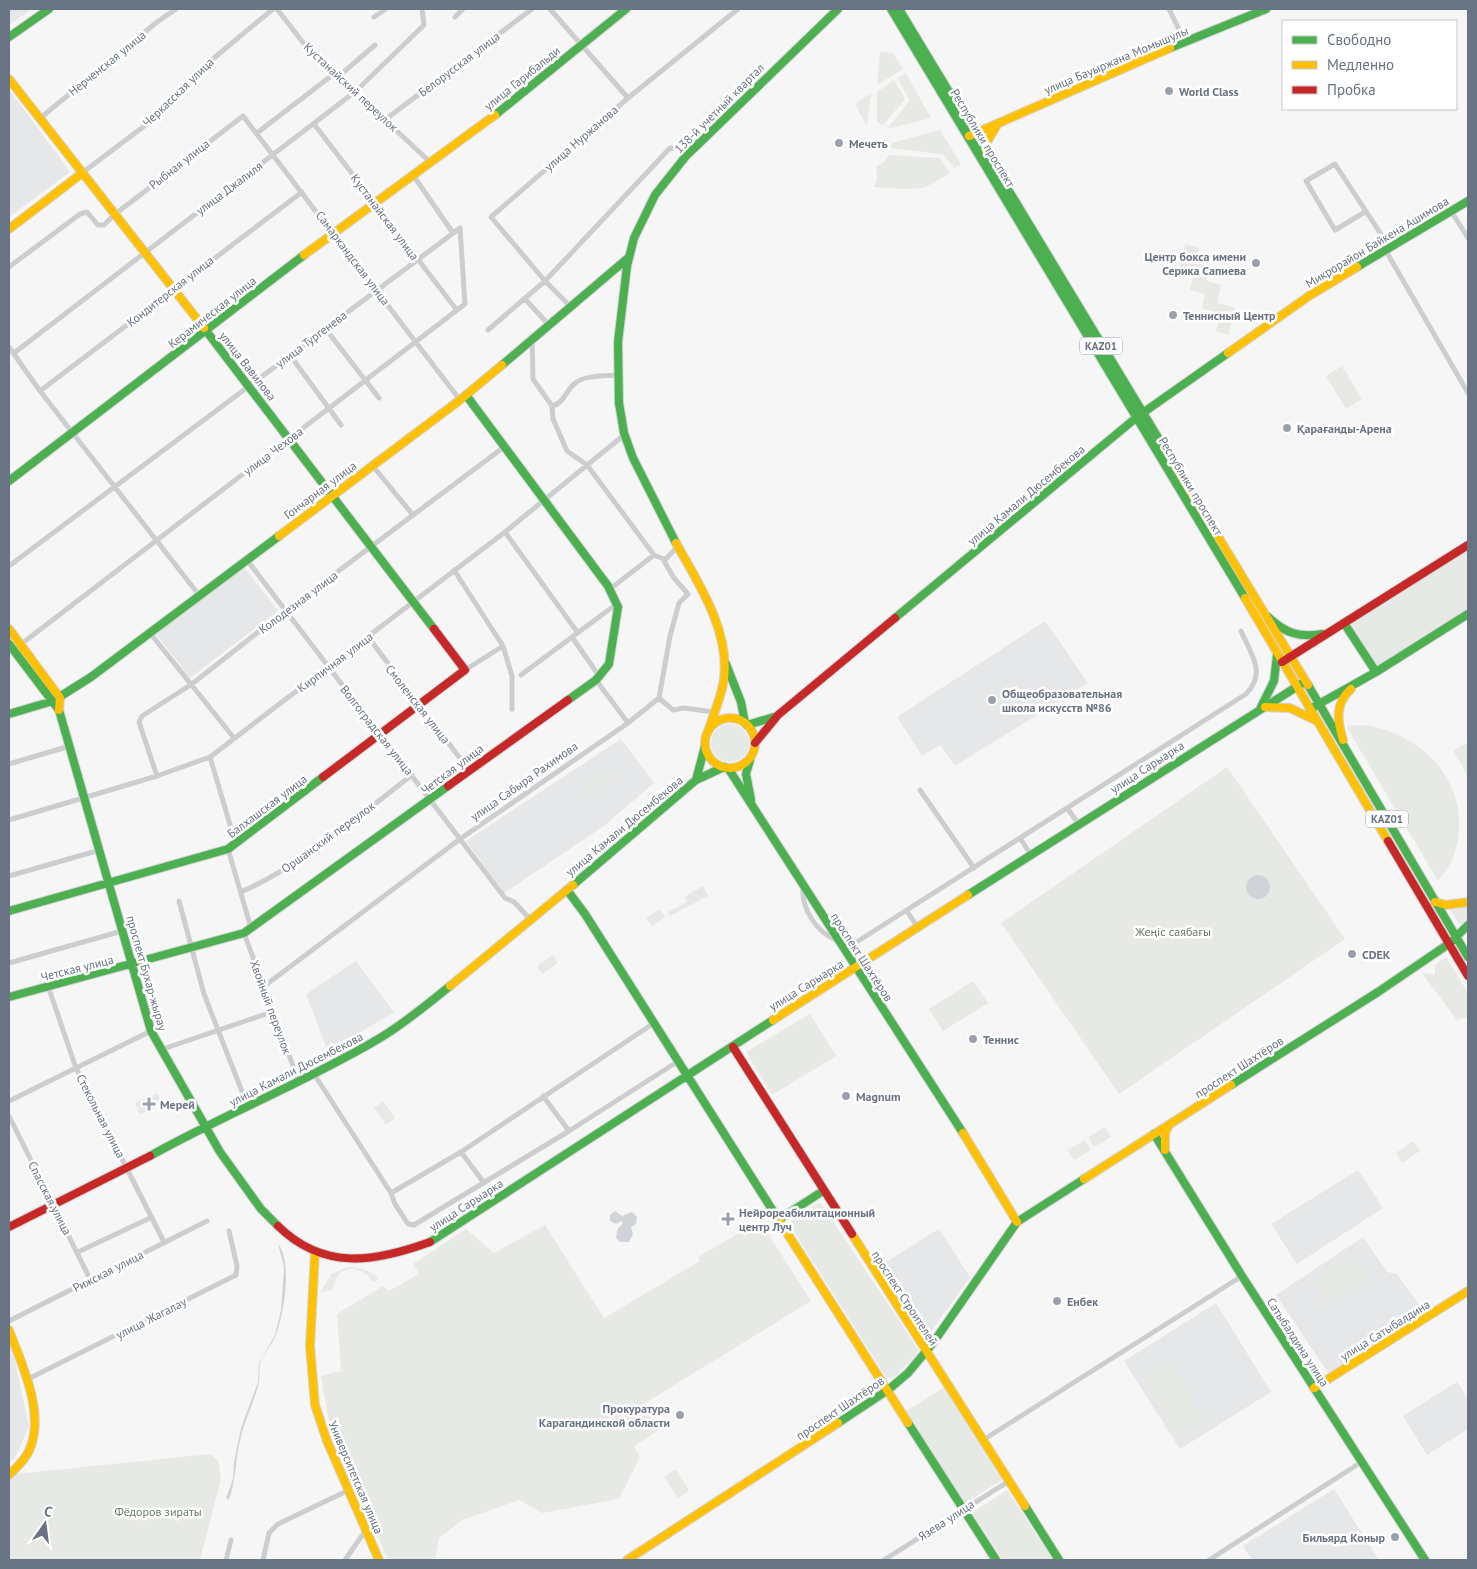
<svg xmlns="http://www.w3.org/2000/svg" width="1477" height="1569" font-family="'PT Sans',sans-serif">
  <rect width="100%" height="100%" fill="#f6f6f6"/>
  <path fill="#e6e7e8" d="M 9,9 L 32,9 L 9,25 Z
    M 9,89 L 70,172 L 9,217 Z
    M 244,567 L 278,611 L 190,678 L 156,634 Z
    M 1045,621 L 1088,683 L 955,766 L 940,745 L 922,756 L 897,717 Z
    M 621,739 L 654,783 L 604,826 L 504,893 L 466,841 Z
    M 703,886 L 708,896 L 670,916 L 668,912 L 687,902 L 684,897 Z
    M 660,909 L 665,917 L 652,926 L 646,918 Z
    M 356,961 L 394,1012 L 328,1052 L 306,994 Z
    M 157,1093 L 163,1104 L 140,1114 L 135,1103 Z
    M 1358,1170 L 1383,1208 L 1297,1264 L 1271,1224 Z
    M 939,1229 L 970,1277 L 927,1337 L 883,1264 Z
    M 1363,1237 L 1387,1272 L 1397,1274 L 1424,1311 L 1329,1374 L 1276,1295 Z
    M 1216,1303 L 1271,1392 L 1180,1449 L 1124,1361 Z
    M 9,1342 L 14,1357 L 29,1427 L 15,1458 L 9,1462 Z
    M 1457,1382 L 1468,1399 L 1468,1429 L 1427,1455 L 1403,1416 Z
    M 1334,1489 L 1379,1560 L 1252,1560 L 1243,1546 Z"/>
  <path fill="#e6e9e4" d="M 880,52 L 893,53 L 903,69 L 877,85 Z
    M 906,73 L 931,118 L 887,129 L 910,100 L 897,78 Z
    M 894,80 L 905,99 L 883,125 L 877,122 L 877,92 Z
    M 871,93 L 867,126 L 855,104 Z
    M 940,130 L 961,164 L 954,168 L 943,154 L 890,148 L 892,143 Z
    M 889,155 L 939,158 L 950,173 L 924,188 L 903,189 L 874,187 L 877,179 L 876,167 L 884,162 Z
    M 1185,244 L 1199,248 L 1196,263 L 1210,267 L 1207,281 L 1221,285 L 1217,303 L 1235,308 L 1228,335 L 1216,331 L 1220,314 L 1202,308 L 1205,294 L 1190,290 L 1194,275 L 1179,271 Z
    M 1342,366 L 1362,399 L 1346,409 L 1326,376 Z
    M 1468,551 L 1468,610 L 1374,669 L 1349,625 Z
    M711 743a19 19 0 1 1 38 0a19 19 0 1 1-38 0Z
    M 1363,725 C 1428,733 1477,792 1453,858 C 1450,866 1443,873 1438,881 L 1346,726 Z
    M 1467,743 L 1468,745 L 1467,775 L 1453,750 Z
    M 1227,767 L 1345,939 L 1119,1094 L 1001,923 Z
    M 604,768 L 612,778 L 590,794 L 583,783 Z
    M 1468,904 L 1468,918 L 1460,925 L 1450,910 Z
    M 553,955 L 558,963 L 542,974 L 537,966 Z
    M 1446,957 L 1468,993 L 1468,1017 L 1457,1020 L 1424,976 L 1424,973 L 1435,975 L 1435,965 Z
    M 973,981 L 988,1003 L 943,1031 L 929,1009 Z
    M 810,1014 L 836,1056 L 772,1095 L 746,1052 Z
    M 383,1101 L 395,1118 L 386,1125 L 374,1108 Z
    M 1105,1127 L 1111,1137 L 1094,1147 L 1088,1137 Z
    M 1085,1140 L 1091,1150 L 1074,1160 L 1067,1150 Z
    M 1413,1141 L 1420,1151 L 1402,1163 L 1396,1153 Z
    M 820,1202 L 918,1349 L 917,1354 L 892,1379 L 886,1377 L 791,1227 L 791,1221 Z
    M 760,1221 L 811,1301 L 642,1405 L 659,1430 L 634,1446 L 640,1457 L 619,1499 L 542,1513 L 519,1500 L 462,1520 L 439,1538 L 435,1560 L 388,1560 L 329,1423 L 321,1376 L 341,1371 L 337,1314 L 383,1286 L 389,1291 L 419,1274 L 413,1264 L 466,1229 L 494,1253 L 545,1225 L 604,1318 L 700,1261 L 698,1257 Z
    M 1352,1255 L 1368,1279 L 1327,1305 L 1312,1281 Z
    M 348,1267 C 360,1268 370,1269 378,1279 L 373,1282 C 367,1272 349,1262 339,1275 C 335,1279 334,1285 332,1290 L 321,1292 L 331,1274 Z
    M 1168,1361 L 1203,1419 L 1176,1435 L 1141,1377 Z
    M 945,1387 L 1003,1479 L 965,1503 L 906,1411 Z
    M 210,1454 L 218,1460 L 221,1479 L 200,1560 L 11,1560 L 9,1552 L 9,1482 L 16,1474 Z
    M 676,1469 L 689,1491 L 678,1498 L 664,1477 Z
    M 1007,1490 L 1053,1560 L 1003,1560 L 972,1513 Z"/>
  <path fill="#d0d4d9" d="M1246 887a12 12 0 1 1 24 0a12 12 0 1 1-24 0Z
    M 615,1211 L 622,1216 L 632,1212 L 637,1217 L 636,1224 L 631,1227 L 633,1234 L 629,1242 L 620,1242 L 616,1238 L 617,1230 L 623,1223 L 621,1221 L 616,1224 L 610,1221 L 610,1215 Z
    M 278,1244 C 293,1262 284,1316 275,1337 C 271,1346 263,1354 260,1363 C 259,1371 260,1378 258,1386 C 254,1402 246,1417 242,1433 C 235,1455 237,1478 229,1500 L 226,1498 L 233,1479 L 234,1462 L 241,1428 L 258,1382 L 259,1363 L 275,1335 L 281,1310 L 284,1267 Z"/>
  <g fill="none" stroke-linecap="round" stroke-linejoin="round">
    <defs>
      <path id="fast" d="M 891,9 L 1245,598
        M 899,9 L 1174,464
        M 9,37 L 49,9
        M 1170,48 L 1266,9
        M 495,115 L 626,9
        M 1357,267 L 1468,201
        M 204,328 L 434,629
        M 502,365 L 628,258
        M 466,395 L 608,586 L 618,607 L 609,664 L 596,680 L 568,700
        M 9,481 L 304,255
        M 676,543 L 633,458 L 624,433 L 619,403 L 618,342 L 627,266 L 634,238 L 655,195 L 686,156 L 838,9
        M 1268,617 C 1285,633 1299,638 1322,634
        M 895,618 L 1137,417 L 1228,353
        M 1344,623 L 1376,672
        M 9,644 L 59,710 L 151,1031 L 220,1152 L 261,1209 L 278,1226
        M 726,664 L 741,702 L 745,723
        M 1308,685 L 1468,957
        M 1261,707 L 1274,681 L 1277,655
        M 1310,709 L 1376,672 L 1468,614
        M 9,714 L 53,701 L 91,677 L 279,536
        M 747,725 L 774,717
        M 750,760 L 746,774 L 751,800
        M 728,768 L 963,1133
        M 696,780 L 705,746
        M 573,885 L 696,780 L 724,767
        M 567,890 L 585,914 L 780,1222
        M 968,895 L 1301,684
        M 9,911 L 228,849 L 323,777
        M 9,997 L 244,933 L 448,786
        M 1231,1085 L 1378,992 L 1450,943 L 1468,925
        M 1154,1134 L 1242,1276 L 1425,1560
        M 150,1156 C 225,1114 306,1082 380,1038 C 405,1023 428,1004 450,986
        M 778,1220 L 823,1191
        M 430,1242 L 773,1020
        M 838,1423 L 888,1390 L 908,1373 L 933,1343 L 1017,1222 L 1084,1179
        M 908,1423 L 996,1560
        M 1025,1506 L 1059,1560"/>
      <path id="slow" d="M 9,79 L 204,328
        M 969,136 L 1170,48
        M 986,151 L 987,142 L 997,125
        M 9,229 L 81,174
        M 304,255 L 495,115
        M 1228,353 L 1309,296 L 1357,267
        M 1174,464 L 1308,685
        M 279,536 L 460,400 L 502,365
        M 676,543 C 698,583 730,630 724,679 C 721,698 713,716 707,734
        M 1245,598 L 1388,841
        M 9,629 L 60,698 L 59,710
        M 1265,707 L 1290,708 L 1317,721
        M705 743a25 25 0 1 1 50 0a25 25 0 1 1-50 0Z
        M 1343,740 C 1337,721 1335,703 1351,689
        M 1435,902 L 1446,905 L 1468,902
        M 450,986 L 573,885
        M 773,1020 L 968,895
        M 963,1133 L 1017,1222
        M 1165,1150 L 1165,1133 L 1169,1125
        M 1084,1179 L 1231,1085
        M 780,1222 L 908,1423
        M 852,1234 L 1025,1506
        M 315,1252 L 310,1346 L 315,1405 L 327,1441 L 379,1560
        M 9,1330 C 22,1365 46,1414 29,1451 C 25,1460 16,1468 9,1475
        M 1314,1388 L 1468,1291
        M 627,1560 L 838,1423"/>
      <path id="jam" d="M 1282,662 L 1468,545
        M 755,743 L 778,715 L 895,618
        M 323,777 L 465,670 L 434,629
        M 448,786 L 568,700
        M 1388,841 L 1468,976
        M 733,1047 L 852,1234
        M 278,1226 C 324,1271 375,1262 430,1242
        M 9,1227 L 150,1156"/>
    </defs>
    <use href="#fast" stroke="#d2d3d4" stroke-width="10"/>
    <use href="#slow" stroke="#d2d3d4" stroke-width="10"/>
    <use href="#jam" stroke="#d2d3d4" stroke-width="10"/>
    <path stroke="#cccdcf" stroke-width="5" d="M 277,9 L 305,45 L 430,162
      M 550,9 L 628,98
      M 1169,9 L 1185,42
      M 374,17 L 386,9
      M 455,17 L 463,9
      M 339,76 L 375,45
      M 39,119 L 157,22 L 176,9
      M 386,119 L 532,9
      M 314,124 L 456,309
      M 257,133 L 335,73
      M 82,173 L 143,127 L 182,91 L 208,63 L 273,9
      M 413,175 L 453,233
      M 1451,211 L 1468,238
      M 1365,212 L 1335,230 L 1306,181 L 1335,164 L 1390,248
      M 1386,251 L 1468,393
      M 9,267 L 80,214 L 87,212 L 98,225 L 104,225 L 114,215 L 243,116 L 460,400
      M 525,299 L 549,325
      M 571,307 L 545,281 L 491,217 L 628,98 L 738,9
      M 325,328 L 379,398
      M 488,330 L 545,281 L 670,148 L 692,149
      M 532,339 L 533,379 L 552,406 C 563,404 566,391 574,384 C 584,375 604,376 617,375
      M 9,347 L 40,391 L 199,595
      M 14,353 L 356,91 L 424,25 L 422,9
      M 290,355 L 341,425
      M 40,391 L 302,192
      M 552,406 L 553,419 L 567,451 L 587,465 L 654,555 L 664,559
      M 372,465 L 413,515
      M 505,532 L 578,633
      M 247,560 L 505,898 L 514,902 L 530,919
      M 9,566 L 460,228
      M 454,570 L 503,646 L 512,676 L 512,709
      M 610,589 L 654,555
      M 150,633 L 234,738
      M 368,637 L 469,770
      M 20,645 L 465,304 L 460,228
      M 465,670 L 503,646
      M 521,675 L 572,637
      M 599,676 L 572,637 L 618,603
      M 596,680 L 628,723
      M 659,698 L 673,710 L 684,708 L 714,712
      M 210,757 L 236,845
      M 9,764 L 70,746
      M 157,776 L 139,722 L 142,716 L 192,684 L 285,611 L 504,447
      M 920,790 L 974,868
      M 1068,809 L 1079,825
      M 9,820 L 157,776 L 210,757 L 505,532 L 624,435
      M 1020,838 L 1031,855
      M 228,849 L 251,928
      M 9,876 L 100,850
      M 803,887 C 801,909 817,933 838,941
      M 241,892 C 304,864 357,817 412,775
      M 179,901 L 204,994 L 248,1107
      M 907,911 L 918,928
      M 244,933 L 299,1082
      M 844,950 L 1246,694 C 1267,673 1251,654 1241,631
      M 9,963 L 122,931
      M 48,986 L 76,1068 L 164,1242
      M 263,987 L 460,839 L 628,723 L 659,698 L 670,636 L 679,603 L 688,594 L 674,578 L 664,561 L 678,546
      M 160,1050 L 272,1012
      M 314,1074 L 391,1193 L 461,1152 L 654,1023
      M 543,1096 L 569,1131 L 677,1062
      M 9,1101 L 151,1031
      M 9,1116 L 90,1279
      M 461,1152 L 484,1183
      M 391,1193 L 395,1204 L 408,1224 L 414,1225 L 569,1131
      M 78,1252 L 152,1217
      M 9,1321 L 207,1221
      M 26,1380 L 236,1275 L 237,1266 L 229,1231
      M 983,1440 L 1242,1276
      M 226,1560 L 231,1540
      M 263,1560 L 269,1533 L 278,1524 L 349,1490
      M 345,1560 L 366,1530
      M 884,1560 L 1009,1481
      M 1209,1560 L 1363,1461"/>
    <use href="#fast" stroke="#4caf50" stroke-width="8"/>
    <use href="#slow" stroke="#ffc107" stroke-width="8"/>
    <use href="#jam" stroke="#c62828" stroke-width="8"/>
  </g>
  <g fill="#9aa1ac" stroke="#fff" stroke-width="2">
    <circle cx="1169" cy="91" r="5"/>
    <circle cx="839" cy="143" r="5"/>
    <circle cx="1256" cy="263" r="5"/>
    <circle cx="1173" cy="315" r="5"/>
    <circle cx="1287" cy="428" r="5"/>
    <circle cx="992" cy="700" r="5"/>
    <circle cx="1352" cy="954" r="5"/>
    <circle cx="973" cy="1039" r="5"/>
    <circle cx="846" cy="1096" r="5"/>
    <path d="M146.5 1096.5h5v5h5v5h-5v5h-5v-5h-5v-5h5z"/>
    <path d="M725.5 1211.5h5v5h5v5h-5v5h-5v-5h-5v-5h5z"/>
    <circle cx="1057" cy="1301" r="5"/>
    <circle cx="680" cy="1415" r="5"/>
    <circle cx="1395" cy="1537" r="5"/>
  </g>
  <g text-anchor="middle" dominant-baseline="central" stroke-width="5" stroke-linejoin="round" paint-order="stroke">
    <g fill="#fff" stroke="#959da9" stroke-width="1">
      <rect x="1080" y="337.5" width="42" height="17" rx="4"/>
      <rect x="1366" y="810.5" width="42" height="17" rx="4"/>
    </g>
    <g font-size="11" font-weight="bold" fill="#687384">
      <text x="1101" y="346">KАZ01</text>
      <text x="1387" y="819">KАZ01</text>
    </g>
    <g font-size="12" fill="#687384" stroke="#fff">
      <text transform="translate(1116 60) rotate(-23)">улица Бауыржана Момышулы</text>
      <text transform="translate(107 63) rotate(-39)">Нерченская улица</text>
      <text transform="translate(459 64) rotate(-37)">Белорусская улица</text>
      <text transform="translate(522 78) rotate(-39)">улица Гарибальди</text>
      <text transform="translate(351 87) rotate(43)">Кустанайский переулок</text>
      <text transform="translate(178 92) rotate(-44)">Черкасская улица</text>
      <text transform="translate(719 108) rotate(-45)">138-й учетный квартал</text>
      <text transform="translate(581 138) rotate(-41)">улица Нуржанова</text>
      <text transform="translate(983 138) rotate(59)">Республики проспект</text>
      <text transform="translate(179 164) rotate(-38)">Рыбная улица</text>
      <text transform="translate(229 188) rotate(-37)">улица Джалиля</text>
      <text transform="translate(385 217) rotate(53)">Кустанайская улица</text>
      <text transform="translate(1377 242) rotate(-31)">Микрорайон Байкена Ашимова</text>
      <text transform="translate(353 258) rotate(53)">Самаркандская улица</text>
      <text transform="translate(170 291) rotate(-38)">Кондитерская улица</text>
      <text transform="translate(212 312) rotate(-38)">Керамическая улица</text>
      <text transform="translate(311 339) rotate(-37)">улица Тургенева</text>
      <text transform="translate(248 366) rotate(52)">улица Вавилова</text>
      <text transform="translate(273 451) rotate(-37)">улица Чехова</text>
      <text transform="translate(1191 486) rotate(59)">Республики проспект</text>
      <text transform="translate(320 490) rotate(-37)">Гончарная улица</text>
      <text transform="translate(1026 495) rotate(-40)">улица Камали Дюсембекова</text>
      <text transform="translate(298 602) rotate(-37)">Колодезная улица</text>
      <text transform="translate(335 662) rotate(-37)">Кирпичная улица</text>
      <text transform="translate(418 704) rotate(52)">Смоленская улица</text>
      <text transform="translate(377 730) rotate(52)">Волгоградская улица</text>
      <text transform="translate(1147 767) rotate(-33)">улица Сарыарка</text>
      <text transform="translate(452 769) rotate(-37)">Четская улица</text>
      <text transform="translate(524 781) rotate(-35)">улица Сабыра Рахимова</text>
      <text transform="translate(267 806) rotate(-37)">Балхашская улица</text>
      <text transform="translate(624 826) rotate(-40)">улица Камали Дюсембекова</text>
      <text transform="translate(328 837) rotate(-36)">Оршанский переулок</text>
      <text transform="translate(862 957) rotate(57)">проспект Шахтёров</text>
      <text transform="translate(77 968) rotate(-14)">Четская улица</text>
      <text transform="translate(147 973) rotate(74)">проспект Бухар-жырау</text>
      <text transform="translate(806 985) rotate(-32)">улица Сарыарка</text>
      <text transform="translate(271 1007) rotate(70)">Хвойный переулок</text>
      <text transform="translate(1239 1067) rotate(-33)">проспект Шахтёров</text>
      <text transform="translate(296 1069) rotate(-27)">улица Камали Дюсембекова</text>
      <text transform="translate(101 1116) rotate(63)">Стекольная улица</text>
      <text transform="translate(50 1198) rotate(63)">Спасская улица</text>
      <text transform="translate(466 1205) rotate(-33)">улица Сарыарка</text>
      <text transform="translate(108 1271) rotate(-27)">Рижская улица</text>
      <text transform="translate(905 1298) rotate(57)">проспект Строителей</text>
      <text transform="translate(151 1318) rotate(-27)">улица Жагалау</text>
      <text transform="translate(1385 1330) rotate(-32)">улица Сатыбалдина</text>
      <text transform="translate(1298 1342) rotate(57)">Сатыбалдина улица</text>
      <text transform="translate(840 1408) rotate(-34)">проспект Шахтёров</text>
      <text transform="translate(356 1477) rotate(67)">Университетская улица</text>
      <text transform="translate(946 1520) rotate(-33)">Язева улица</text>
    </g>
    <g font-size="12" font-weight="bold" fill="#687384" stroke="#fff" text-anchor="start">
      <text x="1179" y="91">World Class</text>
      <text x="849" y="143">Мечеть</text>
      <text x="1246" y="256" text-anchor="end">Центр бокса имени<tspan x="1246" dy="14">Серика Сапиева</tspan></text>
      <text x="1183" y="315">Теннисный Центр</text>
      <text x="1297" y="428">Қарағанды-Арена</text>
      <text x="1002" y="693">Общеобразовательная<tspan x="1002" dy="14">школа искусств №86</tspan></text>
      <text x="1362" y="954">CDEK</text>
      <text x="983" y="1039">Теннис</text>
      <text x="856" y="1096">Magnum</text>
      <text x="160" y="1104">Мерей</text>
      <text x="739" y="1212">Нейрореабилитационный<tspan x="739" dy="14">центр Луч</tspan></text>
      <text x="1067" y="1301">Енбек</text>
      <text x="670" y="1408" text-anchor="end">Прокуратура<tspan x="670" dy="14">Карагандинской области</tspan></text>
      <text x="1385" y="1537" text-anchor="end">Бильярд Коныр</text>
    </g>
    <g font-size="12" fill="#677c66" stroke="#fff">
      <text x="1173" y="931">Жеңіс саябағы</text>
      <text x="158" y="1511">Фёдоров зираты</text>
    </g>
  </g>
  <rect width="1477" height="1569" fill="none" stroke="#687384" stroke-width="20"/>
  <rect x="1282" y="20" width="175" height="90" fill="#ffffff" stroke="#c3c7ce"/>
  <rect x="1292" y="36" width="25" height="8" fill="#4caf50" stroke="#c3c7ce"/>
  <text x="1327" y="45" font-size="15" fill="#687384">Свободно</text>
  <rect x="1292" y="61" width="25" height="8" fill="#ffc107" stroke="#c3c7ce"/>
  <text x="1327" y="70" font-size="15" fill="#687384">Медленно</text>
  <rect x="1292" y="86" width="25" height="8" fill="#c62828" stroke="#c3c7ce"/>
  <text x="1327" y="95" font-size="15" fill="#687384">Пробка</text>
  <g transform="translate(45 1524) rotate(14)" stroke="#ffffff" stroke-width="4" paint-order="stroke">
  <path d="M0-4L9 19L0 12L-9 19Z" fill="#687384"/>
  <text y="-8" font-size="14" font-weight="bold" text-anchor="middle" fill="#687384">С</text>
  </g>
</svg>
